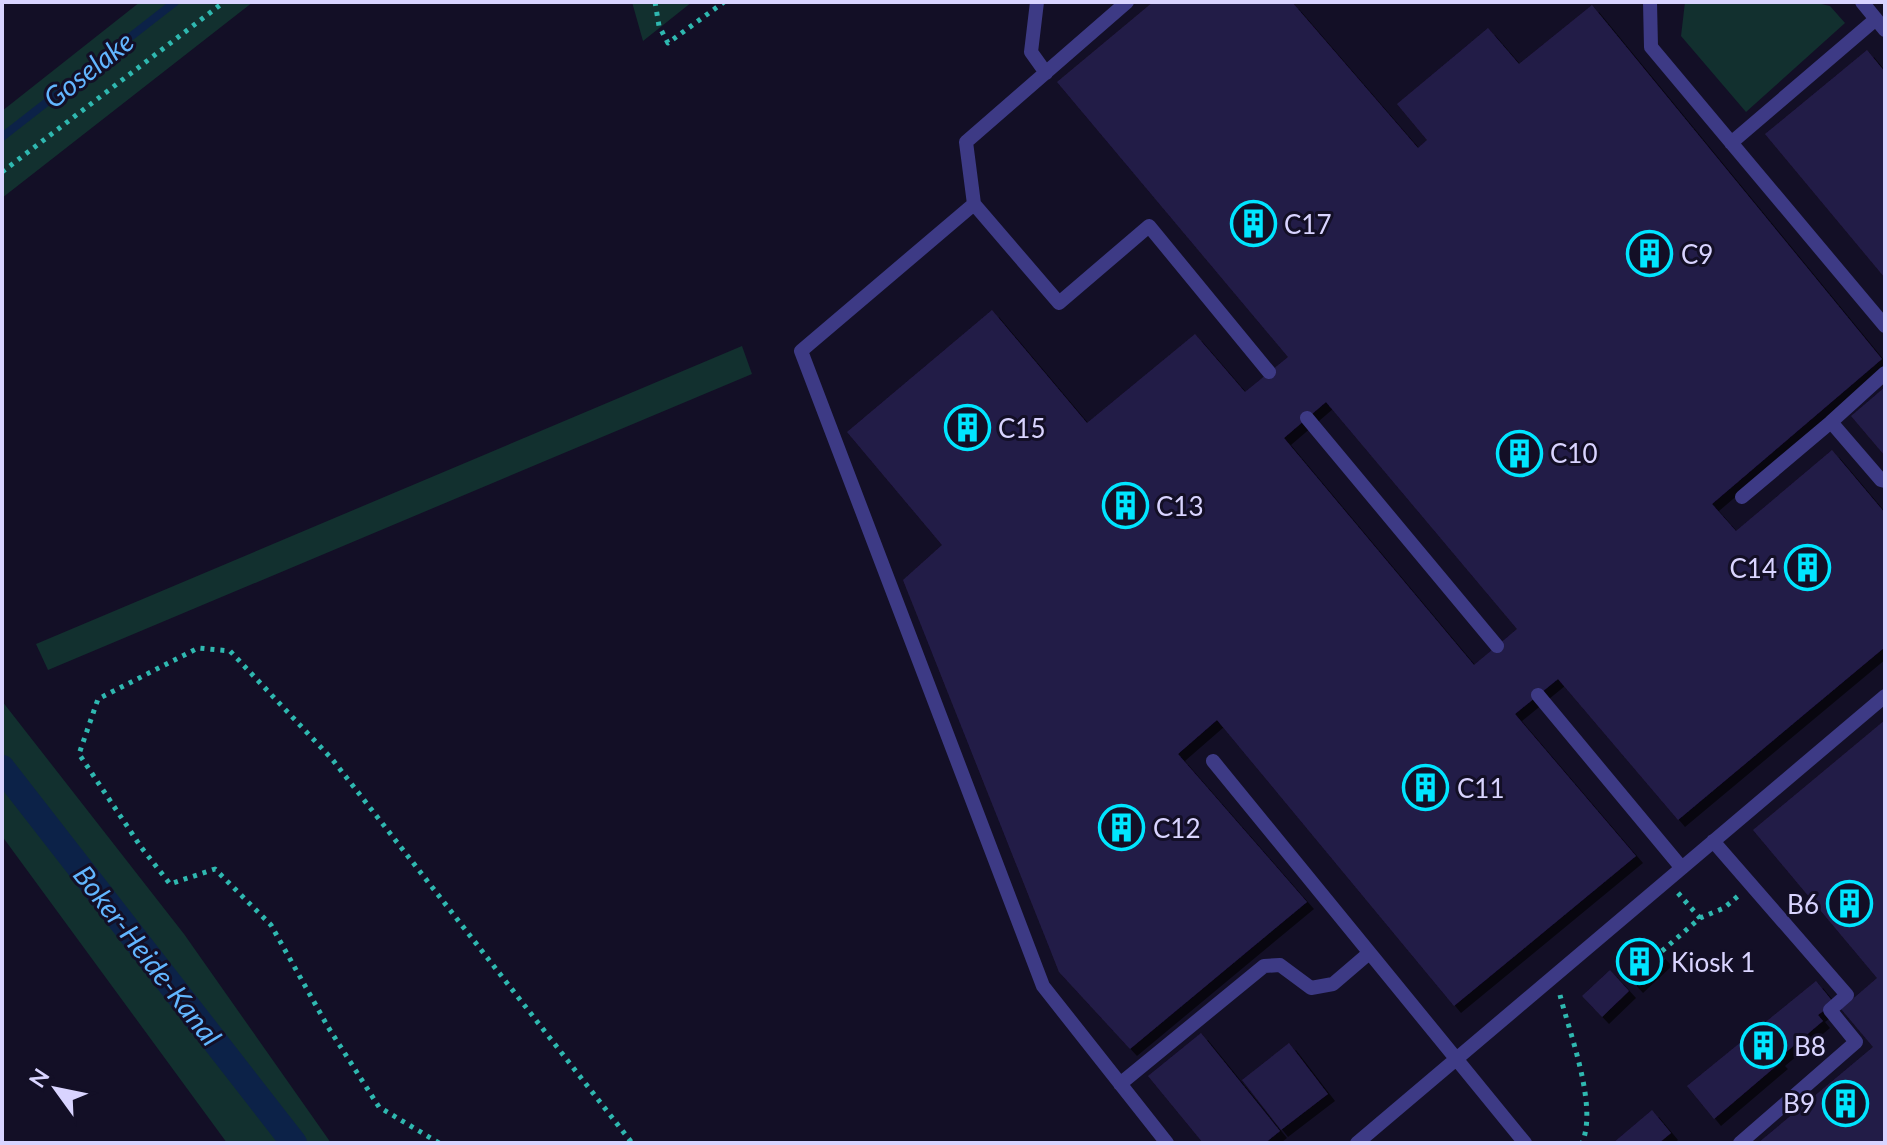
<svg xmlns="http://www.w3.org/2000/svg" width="1887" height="1145" font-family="Lato,sans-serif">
  <defs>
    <filter id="shadow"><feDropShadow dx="7" dy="7" stdDeviation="0" flood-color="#0009"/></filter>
  </defs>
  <rect width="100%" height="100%" fill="#130f26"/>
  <path fill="#12302f" d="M 140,2 L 253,2 L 2,198 L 2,111 Z
    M 632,2 L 692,2 L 643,41 Z
    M 1685,2 L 1813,2 L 1830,6 L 1845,23 L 1746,112 L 1681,36 Z
    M 742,346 L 752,374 L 48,670 L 36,644 Z
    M 2,701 L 184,934 L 331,1143 L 227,1143 L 2,836 Z"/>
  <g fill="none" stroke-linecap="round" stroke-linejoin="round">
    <path stroke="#0c2248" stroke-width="8" d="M 2,137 L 175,2"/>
    <path stroke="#0c2248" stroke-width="26" d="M 2,768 L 294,1143"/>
  </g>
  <path fill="#241b47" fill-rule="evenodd" filter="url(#shadow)" d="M 1153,2 L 1292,2 L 1418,148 L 1427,140 L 1397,104 L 1488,28 L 1519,64 L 1592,5 L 1882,359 L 1712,504 L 1736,531 L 1832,450 L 1885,513 L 1885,647 L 1678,820 L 1558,679 L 1515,714 L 1636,856 L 1454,1006 L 1217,720 L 1178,754 L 1307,902 L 1130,1049 L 1059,972 L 903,580 L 942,545 L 847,432 L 992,310 L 1087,423 L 1195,334 L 1245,392 L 1288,357 L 1057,82 ZM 1326,402 L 1517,629 L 1474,665 L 1284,438 Z
    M 1867,50 L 1885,72 L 1885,278 L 1765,134 Z
    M 1885,387 L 1885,456 L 1851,416 Z
    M 1885,720 L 1885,1143 L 1758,1143 L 1873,1047 L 1841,1009 L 1877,978 L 1753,830 Z
    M 1644,937 L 1665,959 L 1636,986 L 1616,964 Z
    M 1610,970 L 1629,991 L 1602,1017 L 1582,996 Z
    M 1816,981 L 1834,1003 L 1818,1015 L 1823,1021 L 1778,1059 L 1781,1062 L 1714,1119 L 1687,1086 Z
    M 1201,1033 L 1280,1131 L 1265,1143 L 1203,1143 L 1148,1076 Z
    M 1289,1043 L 1328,1094 L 1281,1130 L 1242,1080 Z
    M 1652,1110 L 1671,1133 L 1659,1143 L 1613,1143 Z"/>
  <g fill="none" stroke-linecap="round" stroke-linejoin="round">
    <path stroke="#2fb8b0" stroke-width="5" stroke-dasharray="4 6" stroke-linecap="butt" d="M 655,2 L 659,26 L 668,43 L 724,2
      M 2,172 L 224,2
      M 1678,893 L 1700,918
      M 1662,951 L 1700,918 L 1724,908 L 1738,896
      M 1560,995 C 1570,1035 1598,1106 1582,1143
      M 439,1143 L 379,1107 L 328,1027 L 271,925 L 215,869 L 170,884 L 141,847 L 79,754 L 98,699 L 198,648 L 230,651 L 332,759 L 632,1143"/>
    <path stroke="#3d3a85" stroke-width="14" d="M 1037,2 L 1031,52 L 1046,73
      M 1127,2 L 966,142 L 974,204 L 1059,303 L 1149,226 L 1269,372
      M 1650,2 L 1651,47 L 1885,326
      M 1862,2 L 1885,30
      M 1731,143 L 1876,19
      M 974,204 L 801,351 L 1043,986 L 1167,1143
      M 1307,418 L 1497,646
      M 1831,422 L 1885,373
      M 1742,497 L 1831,422 L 1881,480 L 1885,481
      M 1538,695 L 1681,867
      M 1213,761 L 1525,1143
      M 1713,841 L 1847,995 L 1830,1010 L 1856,1042 L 1740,1143
      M 1120,1084 L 1264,966 L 1280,965 L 1311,988 L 1333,984 L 1368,954
      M 1357,1143 L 1885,696"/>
  </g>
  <defs>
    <symbol id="building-ring" viewBox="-11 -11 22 22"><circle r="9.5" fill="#130f26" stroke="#00e5ff" stroke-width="1.5"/><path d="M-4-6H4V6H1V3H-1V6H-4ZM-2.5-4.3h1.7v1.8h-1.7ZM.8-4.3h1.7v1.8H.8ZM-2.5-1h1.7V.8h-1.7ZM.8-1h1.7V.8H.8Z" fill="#00e5ff"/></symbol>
  </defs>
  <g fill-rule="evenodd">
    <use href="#building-ring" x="1228" y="198" width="51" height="51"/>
    <use href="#building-ring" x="1624" y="228" width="51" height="51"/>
    <use href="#building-ring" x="942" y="402" width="51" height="51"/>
    <use href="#building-ring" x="1494" y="428" width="51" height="51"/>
    <use href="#building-ring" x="1100" y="480" width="51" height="51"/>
    <use href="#building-ring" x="1782" y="542" width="51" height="51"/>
    <use href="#building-ring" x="1400" y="762" width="51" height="51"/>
    <use href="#building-ring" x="1096" y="802" width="51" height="51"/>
    <use href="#building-ring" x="1824" y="878" width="51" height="51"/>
    <use href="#building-ring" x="1614" y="936" width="51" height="51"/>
    <use href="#building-ring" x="1738" y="1020" width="51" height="51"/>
    <use href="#building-ring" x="1820" y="1078" width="51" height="51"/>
  </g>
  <g text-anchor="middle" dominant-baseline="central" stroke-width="6" stroke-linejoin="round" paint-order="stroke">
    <g font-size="26" fill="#d9d4ff" stroke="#130f26" text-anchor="start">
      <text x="1284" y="224">C17</text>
      <text x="1681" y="254">C9</text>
      <text x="998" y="428">C15</text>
      <text x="1550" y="453">C10</text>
      <text x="1156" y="506">C13</text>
      <text x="1777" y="568" text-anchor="end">C14</text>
      <text x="1457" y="788">C11</text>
      <text x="1153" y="828">C12</text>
      <text x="1819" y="904" text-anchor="end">B6</text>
      <text x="1671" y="962">Kiosk 1</text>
      <text x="1794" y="1046">B8</text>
      <text x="1815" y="1103" text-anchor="end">B9</text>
    </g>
    <g font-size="28" font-style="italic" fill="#62b6ff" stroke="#130f26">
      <text transform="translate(88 69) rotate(-38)">Goselake</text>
      <text transform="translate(148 955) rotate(52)">Boker-Heide-Kanal</text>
    </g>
  </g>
  <rect width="1887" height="1145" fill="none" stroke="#d9d4ff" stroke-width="8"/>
  <g transform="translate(56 1089) rotate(303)" stroke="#130f26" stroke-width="6" paint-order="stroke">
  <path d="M0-6L14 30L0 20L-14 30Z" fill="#d9d4ff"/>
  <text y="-12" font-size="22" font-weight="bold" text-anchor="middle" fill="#d9d4ff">N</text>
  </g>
</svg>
